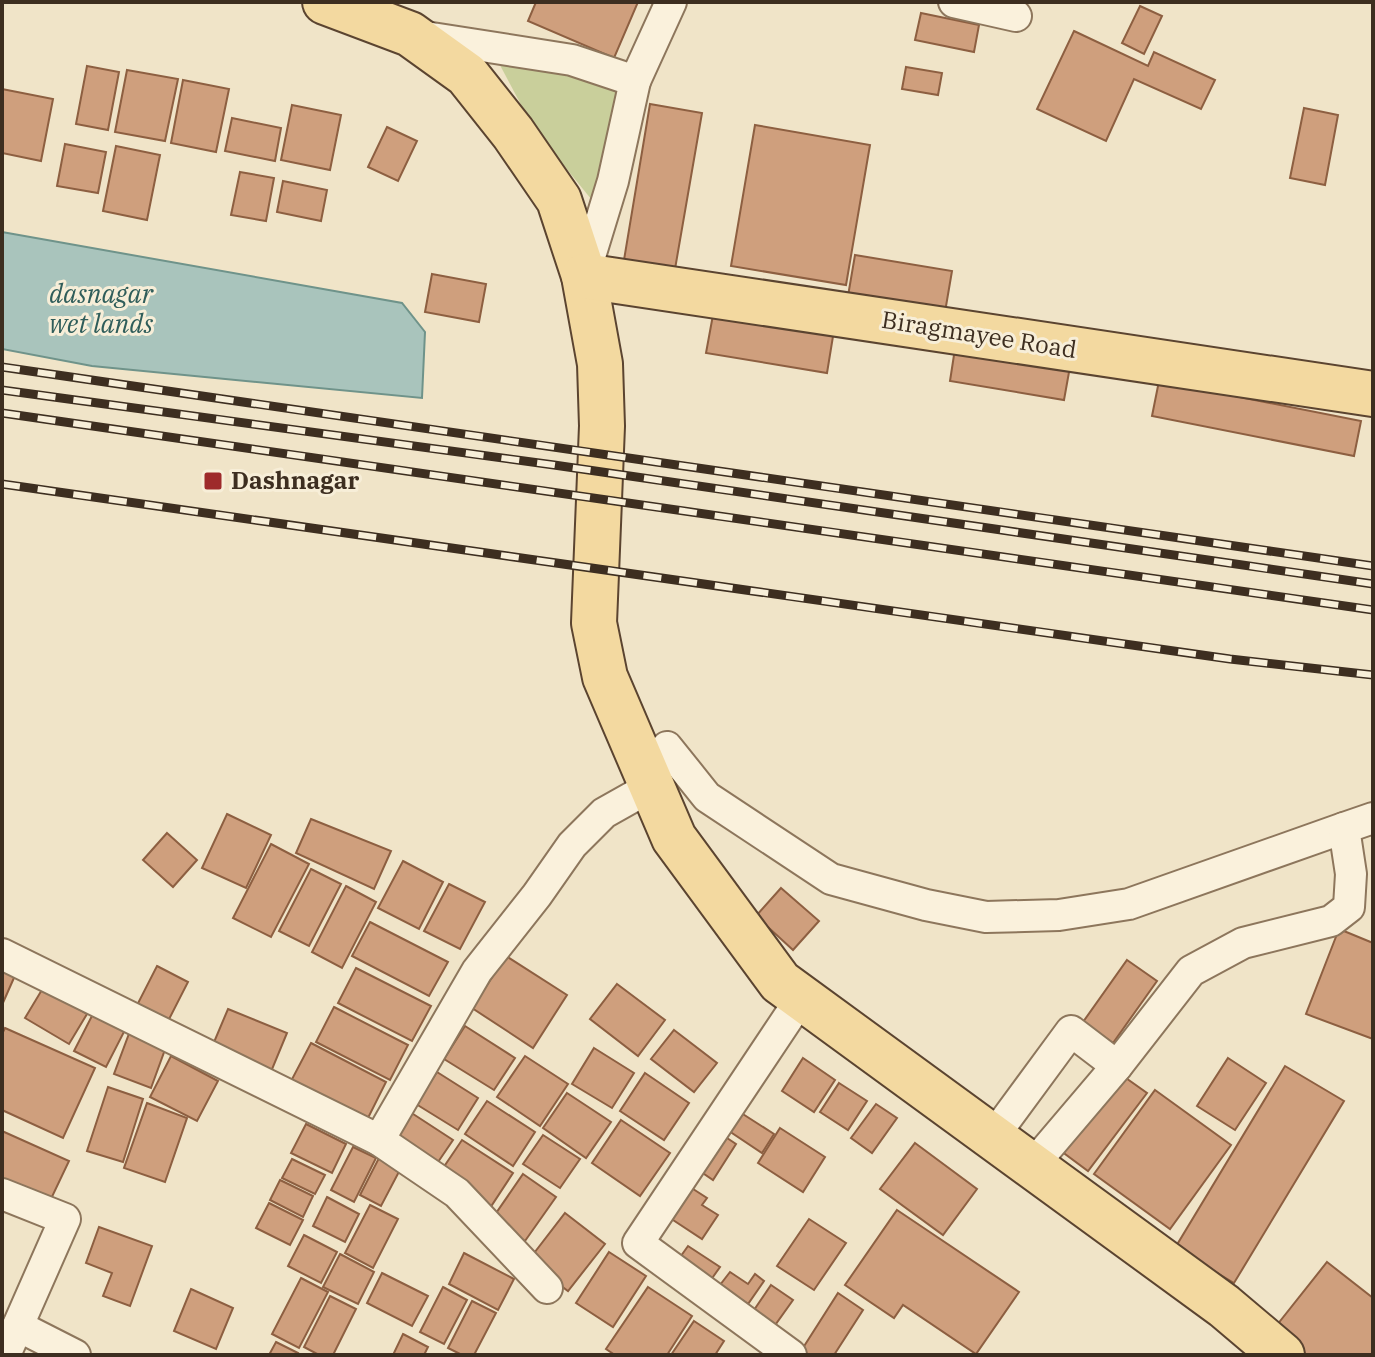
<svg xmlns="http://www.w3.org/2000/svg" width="1375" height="1357" font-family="'IBM Plex Serif',serif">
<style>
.green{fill:#c9cf9b}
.water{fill:#a9c4bc;stroke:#6f938a;stroke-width:2}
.building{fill:#cf9f7d;stroke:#8d5f41;stroke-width:2}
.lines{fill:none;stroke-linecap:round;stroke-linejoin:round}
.street-casing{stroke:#8d765c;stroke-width:34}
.primary-casing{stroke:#5b4430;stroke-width:48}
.street{stroke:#faf1dc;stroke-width:30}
.primary{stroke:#f3d9a0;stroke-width:44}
.rail-casing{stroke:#3d2e20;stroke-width:9}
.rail{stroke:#f7eed8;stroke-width:6;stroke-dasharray:18;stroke-linecap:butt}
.poi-dot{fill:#9e2a2b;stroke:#f7eed8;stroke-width:3}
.labels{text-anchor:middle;stroke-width:6;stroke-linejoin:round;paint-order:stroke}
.street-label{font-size:24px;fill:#3d2e20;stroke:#f7eed8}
.poi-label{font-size:24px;font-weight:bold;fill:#3d2e20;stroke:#f7eed8;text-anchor:start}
.water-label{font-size:26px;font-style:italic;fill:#2f5d5a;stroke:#f7eed8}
</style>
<rect width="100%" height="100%" fill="#f0e4c8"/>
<polygon class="green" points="493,52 570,73 624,93 596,205 534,129"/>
<polygon class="water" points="2,232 402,303 425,332 422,398 92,366 2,349"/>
<g class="building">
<polygon points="536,2 638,2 614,58 528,21"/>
<polygon points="1140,6 1162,16 1144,54 1122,43"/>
<polygon points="921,13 979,25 974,52 915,40"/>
<polygon points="1074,31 1148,66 1154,52 1215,80 1201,109 1134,79 1106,141 1037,109"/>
<polygon points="87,66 119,72 108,130 76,124"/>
<polygon points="906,67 942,73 938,95 902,89"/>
<polygon points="127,70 178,79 165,141 115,132"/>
<polygon points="183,80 229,89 216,152 171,143"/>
<polygon points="2,89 53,99 41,161 2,153"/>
<polygon points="650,104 702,113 675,269 624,260"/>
<polygon points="292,105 341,115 330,170 281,160"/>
<polygon points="1304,108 1338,115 1325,185 1290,178"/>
<polygon points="232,118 281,128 275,161 225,151"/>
<polygon points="755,125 870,145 846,285 731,266"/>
<polygon points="387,127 417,141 398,181 368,167"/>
<polygon points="65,144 106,152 98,193 57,186"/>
<polygon points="116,146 160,155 147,220 103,211"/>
<polygon points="240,172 274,178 266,221 231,215"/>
<polygon points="283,181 327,190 321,221 277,212"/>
<polygon points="855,255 952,271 945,312 848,296"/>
<polygon points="432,274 486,284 479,322 425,312"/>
<polygon points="715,304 835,324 827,373 706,353"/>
<polygon points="956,342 1071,361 1064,400 950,381"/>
<polygon points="1159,381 1361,421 1354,456 1152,416"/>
<polygon points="227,814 271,835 246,888 202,868"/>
<polygon points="311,819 391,851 374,889 296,853"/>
<polygon points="167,833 197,860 173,887 143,860"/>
<polygon points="271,844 309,864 271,937 233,918"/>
<polygon points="403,861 443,882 419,929 378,908"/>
<polygon points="311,869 341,884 309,946 279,931"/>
<polygon points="449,884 485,902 460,949 424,931"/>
<polygon points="346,886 376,902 342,968 312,952"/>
<polygon points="781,888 819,921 793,950 756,916"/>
<polygon points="370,922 448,962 429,996 352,956"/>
<polygon points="1339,929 1373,943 1373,1039 1306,1014"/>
<polygon points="506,956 567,995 533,1048 472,1008"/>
<polygon points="1127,960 1157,981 1113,1043 1083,1022"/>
<polygon points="2,965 17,971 2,1005"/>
<polygon points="157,966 188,982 164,1029 133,1013"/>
<polygon points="356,968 431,1006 412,1041 338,1003"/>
<polygon points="617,984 665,1020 638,1056 590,1019"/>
<polygon points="43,988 87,1014 69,1044 25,1018"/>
<polygon points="334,1007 408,1045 390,1080 316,1042"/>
<polygon points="228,1009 287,1033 268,1079 209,1054"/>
<polygon points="95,1010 127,1026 106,1067 74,1051"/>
<polygon points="465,1026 515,1058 494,1090 444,1059"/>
<polygon points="5,1028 95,1068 63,1138 2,1110 2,1034"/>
<polygon points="674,1030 717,1063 694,1092 651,1059"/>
<polygon points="130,1031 167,1044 151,1088 114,1074"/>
<polygon points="311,1043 386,1082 366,1122 290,1083"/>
<polygon points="594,1048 634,1073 612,1108 572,1084"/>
<polygon points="171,1056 218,1081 197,1121 150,1097"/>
<polygon points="525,1056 568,1084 540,1126 497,1097"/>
<polygon points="803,1058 835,1080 814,1112 782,1091"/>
<polygon points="1228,1058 1266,1083 1235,1130 1197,1106"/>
<polygon points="1285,1066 1344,1101 1234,1283 1175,1248"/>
<polygon points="1116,1071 1147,1093 1088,1171 1057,1148"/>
<polygon points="437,1072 478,1098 458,1130 416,1104"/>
<polygon points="645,1073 689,1103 664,1140 620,1111"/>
<polygon points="839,1083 867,1101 848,1130 820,1112"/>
<polygon points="108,1087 143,1099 123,1162 87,1151"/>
<polygon points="1155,1090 1231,1145 1170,1229 1094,1174"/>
<polygon points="567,1093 611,1122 586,1158 543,1128"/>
<polygon points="487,1101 535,1132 513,1166 465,1134"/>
<polygon points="147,1103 187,1118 165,1182 124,1168"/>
<polygon points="876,1104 897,1118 872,1153 851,1138"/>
<polygon points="735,1109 774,1134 762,1153 723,1127"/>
<polygon points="407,1110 453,1140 434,1168 388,1139"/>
<polygon points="621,1120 670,1153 640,1196 592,1163"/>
<polygon points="306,1124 346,1144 332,1173 291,1153"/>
<polygon points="780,1128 825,1157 803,1192 758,1163"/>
<polygon points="2,1131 69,1161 50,1201 2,1179"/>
<polygon points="718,1132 736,1144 713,1180 694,1167"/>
<polygon points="543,1135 580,1159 560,1188 523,1164"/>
<polygon points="462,1140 513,1173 488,1211 437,1177"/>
<polygon points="915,1143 977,1189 943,1235 880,1189"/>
<polygon points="353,1147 376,1158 354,1202 331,1190"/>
<polygon points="380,1156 402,1166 381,1206 360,1195"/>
<polygon points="292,1159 325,1175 315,1194 282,1178"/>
<polygon points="523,1174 556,1197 525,1241 492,1219"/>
<polygon points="280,1180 313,1196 303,1217 270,1200"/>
<polygon points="690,1187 707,1198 702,1205 718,1215 702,1239 670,1218"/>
<polygon points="327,1197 359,1214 345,1242 313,1226"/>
<polygon points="269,1203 303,1220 290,1245 256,1228"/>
<polygon points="370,1205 398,1219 373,1268 345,1253"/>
<polygon points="897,1210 1019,1292 976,1354 903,1305 894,1318 845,1285"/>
<polygon points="565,1213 605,1244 568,1291 528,1261"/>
<polygon points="809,1219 846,1243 814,1290 777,1266"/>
<polygon points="99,1227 152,1246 130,1306 103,1296 112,1273 86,1263"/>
<polygon points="304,1235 337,1252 321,1283 288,1266"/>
<polygon points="688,1246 720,1267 708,1284 676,1263"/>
<polygon points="609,1252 646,1276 613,1327 576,1303"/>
<polygon points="464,1253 514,1279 498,1310 449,1284"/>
<polygon points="340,1254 374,1272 358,1304 323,1287"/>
<polygon points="1327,1262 1373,1298 1373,1355 1305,1355 1273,1330"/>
<polygon points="730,1272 748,1284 755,1274 764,1281 748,1304 720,1285"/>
<polygon points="382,1273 428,1296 412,1326 367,1303"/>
<polygon points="301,1278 328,1292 299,1348 272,1334"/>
<polygon points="771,1285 793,1300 773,1328 752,1313"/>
<polygon points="443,1287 467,1300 444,1344 420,1332"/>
<polygon points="648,1287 692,1316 667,1355 615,1355 606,1349"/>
<polygon points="191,1289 233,1308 216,1349 174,1331"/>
<polygon points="838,1293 863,1310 834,1355 806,1355 801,1351"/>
<polygon points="330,1296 356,1309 333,1355 319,1355 304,1347"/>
<polygon points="472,1301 496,1313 474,1355 462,1355 448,1348"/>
<polygon points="694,1321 724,1341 715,1355 671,1355"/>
<polygon points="403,1334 428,1347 424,1355 393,1355"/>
<polygon points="276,1342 298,1353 297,1355 269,1355"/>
</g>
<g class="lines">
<defs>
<g id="street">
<polyline points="954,2 1016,16"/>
<polyline points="419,36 572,60 635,81 671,2"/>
<polyline points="584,276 613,181 635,81"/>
<polyline points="667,747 707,797 831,879 926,905 986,917 1059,915 1129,904 1344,828"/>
<polyline points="2,954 379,1140 477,971 537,895 572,845 604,813 652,786"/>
<polyline points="993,1137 1071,1031 1117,1066"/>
<polyline points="379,1140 457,1193 547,1288"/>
<polyline points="1032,1166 1117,1066 1191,971 1243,943 1331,921 1349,907 1351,874 1344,828 1373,818"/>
<polyline points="2,1194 65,1219 5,1355"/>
<polyline points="18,1326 75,1355"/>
<polyline points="791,1355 638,1243 802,997"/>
</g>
<g id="primary">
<polyline points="325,2 410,34 467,75 513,133 559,200 584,276 600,364 602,426 594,623 605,677 674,838 780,982 1224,1306 1282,1355"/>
<polyline points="584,276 1373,394"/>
</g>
</defs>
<use href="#street" class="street-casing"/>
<use href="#primary" class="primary-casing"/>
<use href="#street" class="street"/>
<use href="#primary" class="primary"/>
<defs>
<g id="rail">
<polyline points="2,367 1373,566"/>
<polyline points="2,390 554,465 1373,584"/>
<polyline points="2,413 1373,610"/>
<polyline points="2,484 1230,659 1373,675"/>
</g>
</defs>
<use href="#rail" class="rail-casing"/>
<use href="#rail" class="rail"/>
</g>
<rect class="poi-dot" x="203" y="471" width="20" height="20" rx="4"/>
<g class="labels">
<g class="street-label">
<text transform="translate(979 335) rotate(9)" y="8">Biragmayee Road</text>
</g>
<g class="poi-label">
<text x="231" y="489">Dashnagar</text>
</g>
<g class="water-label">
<text x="101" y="303">dasnagar<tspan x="101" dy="30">wet lands</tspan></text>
</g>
</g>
<rect width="1375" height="1357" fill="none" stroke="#3d2e20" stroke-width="8"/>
</svg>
